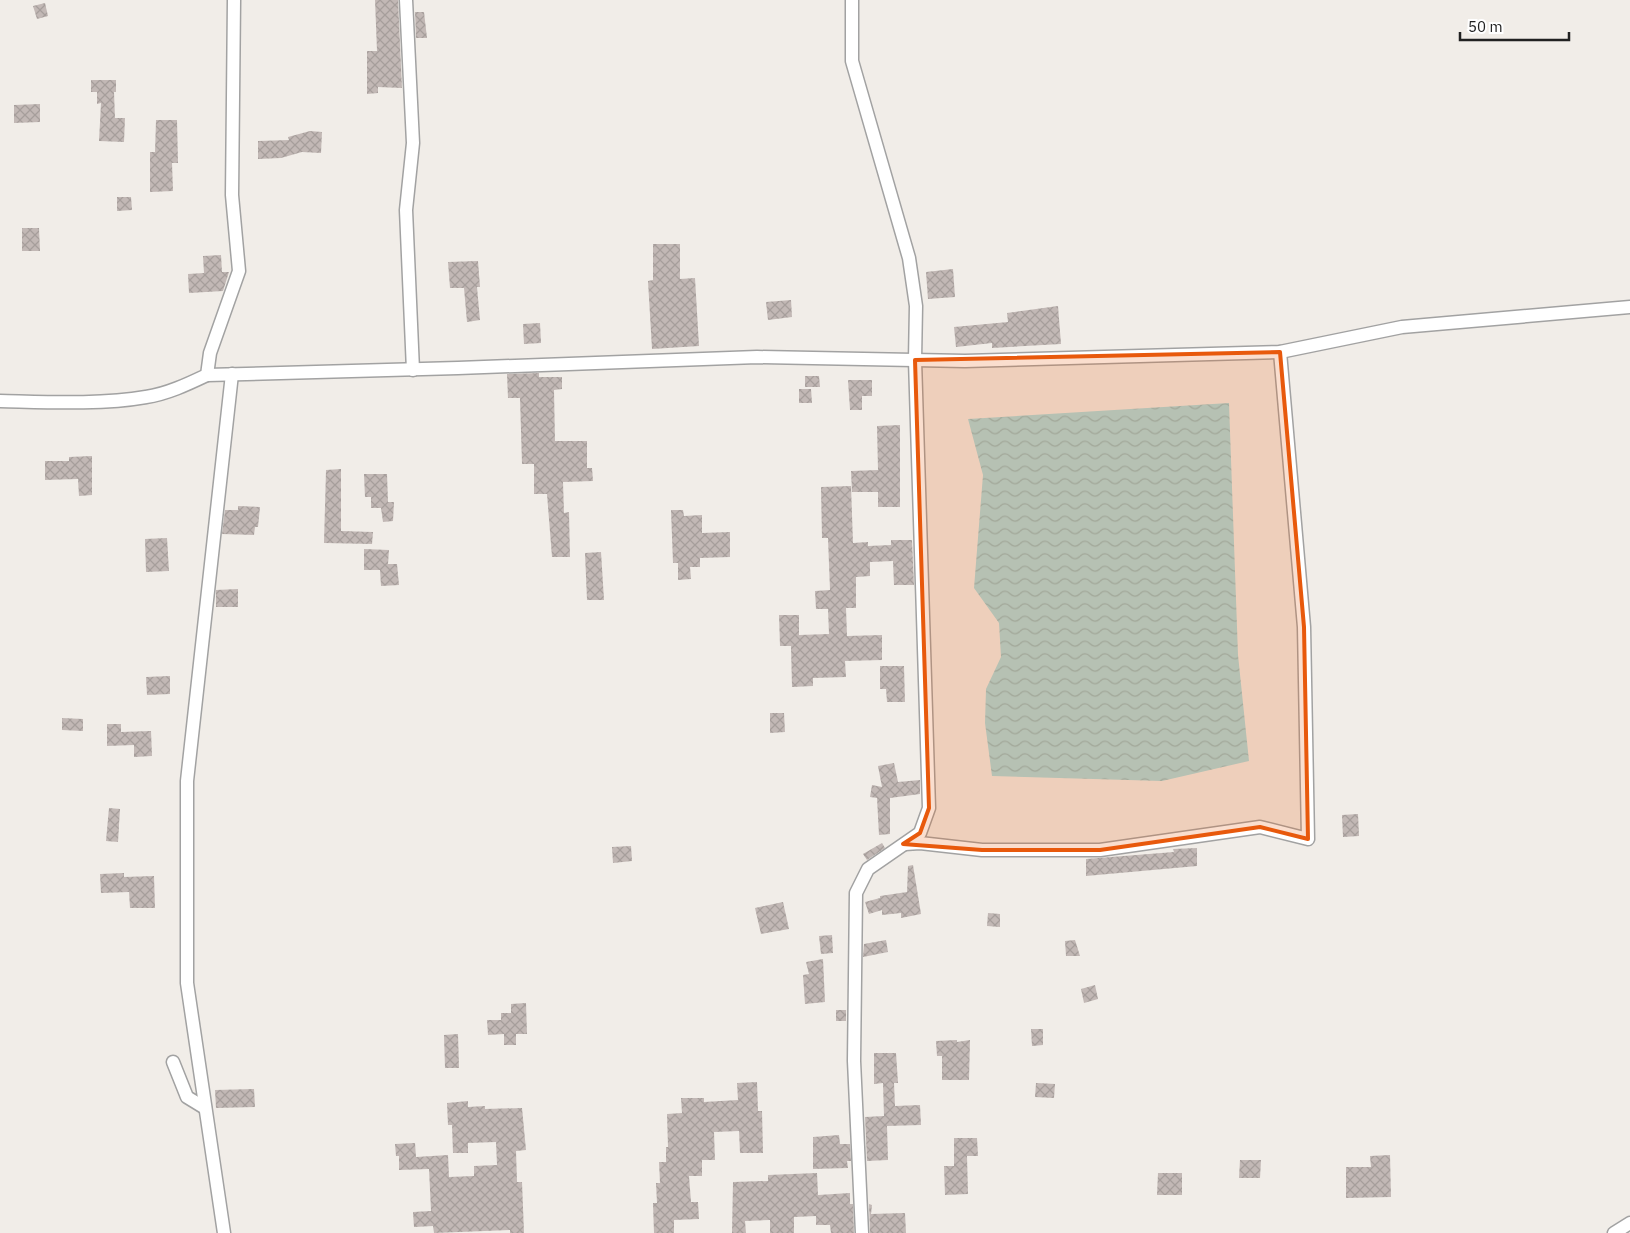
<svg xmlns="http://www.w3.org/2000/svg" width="1630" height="1233" font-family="'IBM Plex Sans',sans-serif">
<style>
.water{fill:url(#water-waves)}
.building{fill:url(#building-cross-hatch)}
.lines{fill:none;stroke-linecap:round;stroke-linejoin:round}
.street-casing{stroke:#a2a2a2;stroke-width:15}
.street{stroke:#fff;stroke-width:12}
.marked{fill:#e8590c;fill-opacity:0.2;stroke:#e8590c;stroke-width:4;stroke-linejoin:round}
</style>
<defs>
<pattern id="water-waves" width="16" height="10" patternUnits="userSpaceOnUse" patternTransform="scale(1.25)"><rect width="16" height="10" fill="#aadbde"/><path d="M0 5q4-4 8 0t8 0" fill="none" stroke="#92bcbe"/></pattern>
<pattern id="building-cross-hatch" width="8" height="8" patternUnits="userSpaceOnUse" patternTransform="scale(1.25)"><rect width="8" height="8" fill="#c2b8b5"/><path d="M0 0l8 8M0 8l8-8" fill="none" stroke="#a69e9b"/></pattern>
</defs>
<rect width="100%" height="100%" fill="#f1ede8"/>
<polygon class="water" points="1229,403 1238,655 1249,761 1162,781 992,776 985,723 986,689 1001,657 999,623 974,588 983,475 968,419"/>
<g class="building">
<polygon points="375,0 398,0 402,88 378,87 378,93 367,94 367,51 377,51"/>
<polygon points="45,3 48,16 37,19 33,6"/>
<polygon points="415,12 424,12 427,38 416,38"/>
<polygon points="91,80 116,80 116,92 114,92 115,118 125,118 124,142 99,141 101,103 97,104 97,92 91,92"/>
<polygon points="40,104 40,122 14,123 14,105"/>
<polygon points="156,120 177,120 178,163 172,163 173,191 150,192 150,152 155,152"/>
<polygon points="310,131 322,132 321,153 302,152 281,158 258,159 258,141 289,140 288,137"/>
<polygon points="117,197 131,197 132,210 117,211"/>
<polygon points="22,228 39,228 40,251 22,251"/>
<polygon points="653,244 680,244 680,279 695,278 699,346 652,349 648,281 653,280"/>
<polygon points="221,255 222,272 229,272 223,291 189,293 188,274 204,273 203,256"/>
<polygon points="478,261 480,287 477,287 480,320 467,322 464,288 450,288 448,262"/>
<polygon points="953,269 955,297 928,299 926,272"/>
<polygon points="791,300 792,317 768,320 766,302"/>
<polygon points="1058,306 1061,344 992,348 992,343 956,347 954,327 1008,322 1007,313"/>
<polygon points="540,323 541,343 524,344 523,324"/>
<polygon points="539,373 539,377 562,377 562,389 554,390 555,441 587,441 587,468 592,468 593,481 563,482 564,513 569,512 570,557 552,557 547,494 534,494 534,464 522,464 520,398 508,398 507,374"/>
<polygon points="805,376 819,376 820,387 805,387"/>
<polygon points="848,380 872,380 872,396 862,396 862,410 850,410"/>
<polygon points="799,389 811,389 812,403 799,403"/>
<polygon points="900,425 900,507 878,507 878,492 852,492 851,471 878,470 877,426"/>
<polygon points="92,456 92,495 79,496 78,479 45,480 45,461 69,461 69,457"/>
<polygon points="341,469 341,531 373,532 372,544 324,543 326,470"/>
<polygon points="364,474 387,474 388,502 394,502 393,521 383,522 381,508 371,508 371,497 365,497"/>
<polygon points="851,486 853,543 868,542 868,546 891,545 891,540 912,540 914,585 894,585 893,561 870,562 870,576 856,577 856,608 846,608 847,636 882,635 882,660 845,661 846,677 813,678 813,686 792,687 791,646 780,646 779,615 799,615 799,635 829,634 828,609 816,609 815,591 830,590 828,538 822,538 821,487"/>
<polygon points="238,506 260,507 258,527 255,527 254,535 222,534 225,510 238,510"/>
<polygon points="671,510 683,510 684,516 702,515 702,533 730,532 730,557 700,558 700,567 690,567 691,579 678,580 678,563 673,563"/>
<polygon points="167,538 169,571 146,572 145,539"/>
<polygon points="364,549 389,550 388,564 397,564 399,585 381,586 380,570 364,570"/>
<polygon points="601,552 604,600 587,600 585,553"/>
<polygon points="238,589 238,607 216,607 216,590"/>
<polygon points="880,666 904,666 905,702 887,702 886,689 880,689"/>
<polygon points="170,676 170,694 147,695 146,677"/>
<polygon points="770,713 784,713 785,732 770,733"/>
<polygon points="62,718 83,719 83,731 62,730"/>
<polygon points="107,724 121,724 121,732 151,731 152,756 134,757 134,745 107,746"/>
<polygon points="894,763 898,782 920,780 920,794 890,798 890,834 879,835 877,798 870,797 872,785 882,787 878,766"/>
<polygon points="109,808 120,809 118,842 106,841"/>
<polygon points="1358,814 1359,836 1343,837 1342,815"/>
<polygon points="882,843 885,848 867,860 863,854"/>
<polygon points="631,846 632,861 613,863 612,847"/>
<polygon points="1197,848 1197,866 1086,876 1086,859 1174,852 1173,849"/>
<polygon points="913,865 921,914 901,918 901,913 882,915 882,910 869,914 865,902 880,898 880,896 907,892 908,866"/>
<polygon points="124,873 124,877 154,876 155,908 130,908 129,892 101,893 100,874"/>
<polygon points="783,902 789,929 761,934 755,908"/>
<polygon points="988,913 1000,914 1000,927 987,926"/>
<polygon points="832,935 833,953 821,954 819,936"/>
<polygon points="886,940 888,952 863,957 864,944"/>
<polygon points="1075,940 1080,956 1066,956 1065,941"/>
<polygon points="823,959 825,1002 805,1004 803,975 809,974 806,962"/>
<polygon points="1095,985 1098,999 1084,1003 1081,989"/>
<polygon points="526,1003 527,1034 516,1034 516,1045 504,1045 504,1034 488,1035 487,1020 501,1020 501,1013 511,1013 511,1004"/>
<rect x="836" y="1010" width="10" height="11"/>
<polygon points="1031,1029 1043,1029 1043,1045 1032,1046"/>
<polygon points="458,1034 459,1068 445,1068 444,1035"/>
<polygon points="957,1040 957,1042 970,1040 969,1080 942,1080 942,1056 937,1056 936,1041"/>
<polygon points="874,1053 896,1053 898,1083 894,1083 895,1106 920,1105 921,1125 887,1126 888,1160 867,1161 865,1117 884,1116 883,1083 874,1084"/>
<polygon points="757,1082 758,1111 762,1111 763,1153 740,1153 739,1131 714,1132 715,1160 702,1160 702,1176 689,1176 691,1202 698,1202 699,1219 674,1220 674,1233 654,1233 653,1203 657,1203 656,1183 660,1183 659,1162 666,1162 666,1147 668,1147 667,1114 682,1113 681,1098 704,1098 704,1102 738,1100 737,1083"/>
<polygon points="1036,1083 1055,1084 1054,1098 1035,1097"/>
<polygon points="254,1089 255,1107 216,1108 215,1090"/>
<polygon points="468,1101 468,1107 485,1106 485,1109 522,1108 526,1150 516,1151 517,1182 522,1182 524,1233 510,1233 510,1230 434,1233 433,1226 414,1227 413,1212 431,1211 429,1169 399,1170 399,1156 396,1156 395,1144 415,1143 416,1157 448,1155 449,1177 474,1176 474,1166 497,1165 496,1142 468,1143 468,1153 453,1153 452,1125 448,1125 447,1103"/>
<polygon points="839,1135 840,1144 850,1144 851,1161 847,1161 848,1168 813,1169 813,1137"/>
<polygon points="954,1138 977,1138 978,1156 967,1156 968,1194 945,1195 944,1166 954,1166"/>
<polygon points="1390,1155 1391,1197 1346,1198 1346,1167 1371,1167 1370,1156"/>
<polygon points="1240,1160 1261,1160 1260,1178 1239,1178"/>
<polygon points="817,1173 818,1195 850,1193 850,1204 853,1204 854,1233 831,1233 830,1225 816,1225 816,1216 794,1217 794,1233 770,1233 770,1220 745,1221 746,1233 732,1233 733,1182 768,1181 768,1175"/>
<polygon points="1158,1173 1182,1173 1182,1195 1157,1195"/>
<polygon points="869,1204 872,1205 871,1214 905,1213 906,1233 870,1233"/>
</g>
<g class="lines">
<defs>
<g id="street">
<polyline points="406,0 413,143 406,210 413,370"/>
<polyline points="852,0 852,61 909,258 916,306 915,360 929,808 920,833 868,869 856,893 854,1061 862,1233"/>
<polyline points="207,375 458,368 757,357 965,361 1280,352 1402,327 1630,307"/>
<path d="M 0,401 C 45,402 101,405 146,397 C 167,394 188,384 207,375 L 210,353 L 239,271 L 232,195 L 234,0"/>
<polyline points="905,844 920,843 982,850 1100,850 1260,827 1308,839 1304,627 1280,352"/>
<polyline points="173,1062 187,1097 205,1108"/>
<polyline points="224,1233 187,983 187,781 232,374"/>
<polyline points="1614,1233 1630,1223"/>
</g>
</defs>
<use href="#street" class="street-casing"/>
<use href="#street" class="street"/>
</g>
<path class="marked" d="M 1280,352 L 1304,627 L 1308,839 L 1260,827 L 1100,850 L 982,850 L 903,844 L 920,833 L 929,808 L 915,360 Z"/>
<path d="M1460 32v8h109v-8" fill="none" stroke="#212121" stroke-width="2.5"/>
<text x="1468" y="32" font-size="15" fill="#212121" stroke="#ffffff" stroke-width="4" paint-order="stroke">50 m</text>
</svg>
